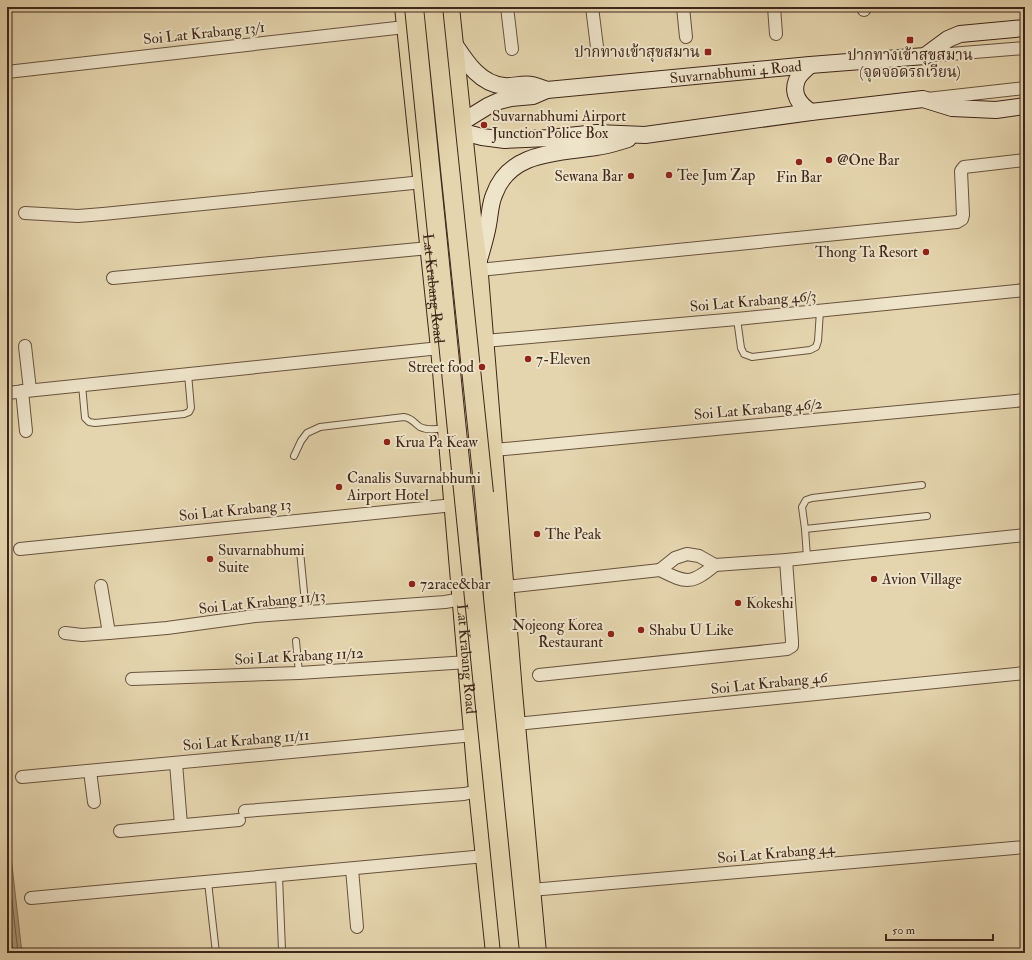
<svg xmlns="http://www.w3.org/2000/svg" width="1032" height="960" font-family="'IM FELL Double Pica','Noto Serif Thai',serif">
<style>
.water{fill:#ad9a7c;stroke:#816c55}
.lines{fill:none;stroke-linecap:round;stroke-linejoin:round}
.shore{stroke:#76604b;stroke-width:1}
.lane-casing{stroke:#68523f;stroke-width:8}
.street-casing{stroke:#68523f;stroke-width:14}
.secondary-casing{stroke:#3f261a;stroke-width:18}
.primary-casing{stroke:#3f261a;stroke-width:20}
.lane{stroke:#eee4ca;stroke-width:6}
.street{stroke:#eee4ca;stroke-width:12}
.secondary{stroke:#eee4ca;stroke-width:16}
.primary{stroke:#e5d5ae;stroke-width:18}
.primary-bridge-casing{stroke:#3f261a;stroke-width:20;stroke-linecap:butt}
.primary-bridge{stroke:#e5d5ae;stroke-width:18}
.poi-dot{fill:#8f2418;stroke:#eee4ca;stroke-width:1.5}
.labels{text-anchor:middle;stroke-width:4;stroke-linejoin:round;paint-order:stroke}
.street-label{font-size:15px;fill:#3f261a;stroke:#eee4ca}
.poi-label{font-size:15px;fill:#3f261a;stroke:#eee4ca;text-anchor:start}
</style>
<rect width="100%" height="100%" fill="#e5d5ae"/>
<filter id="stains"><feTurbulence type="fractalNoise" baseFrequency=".005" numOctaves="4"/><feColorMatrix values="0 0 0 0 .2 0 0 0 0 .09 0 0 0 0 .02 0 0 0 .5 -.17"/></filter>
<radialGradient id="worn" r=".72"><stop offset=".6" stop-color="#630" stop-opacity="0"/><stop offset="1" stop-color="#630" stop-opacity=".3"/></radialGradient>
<polygon class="water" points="7,822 22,953 7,953"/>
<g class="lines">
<g class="shore">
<polyline points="7,857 18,953"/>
<polyline points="7,900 13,953"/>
</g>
<defs>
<g id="lane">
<polyline points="737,319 741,348 744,354 752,357 810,350 816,347 818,341 820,311"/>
<polyline points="82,385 85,418 89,422 95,423 184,414 189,412 191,408 188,374"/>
<path d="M 294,456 L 301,441 L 307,433 L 320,427 L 404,417 C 412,418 414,423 420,427 C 428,431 438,429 446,428"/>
<polyline points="805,529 927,516"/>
<polyline points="300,551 306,613"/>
<polyline points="807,557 805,529 802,507 806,500 812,498 922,485"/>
<polyline points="296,641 299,673"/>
<polyline points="279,876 282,950"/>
<polyline points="208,882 216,953"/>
</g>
<g id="street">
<polyline points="507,7 512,49"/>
<polyline points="592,7 597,47"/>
<polyline points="683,7 686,37"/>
<polyline points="774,7 776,34"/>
<polyline points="864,7 864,10"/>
<polyline points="925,56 1025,48"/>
<polyline points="7,72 405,27"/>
<polyline points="927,99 1025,88"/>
<polyline points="25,213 78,216 103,214 423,182"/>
<polyline points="479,270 957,222 962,219 963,215 961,171 964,167 1025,160"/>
<polyline points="113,278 429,248"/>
<polyline points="485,341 737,319 1025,290"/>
<polyline points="25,346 30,390"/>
<polyline points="22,391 26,431"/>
<polyline points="7,393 440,348"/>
<polyline points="494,450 1025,400"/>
<polyline points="20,549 454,505"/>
<polyline points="660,570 675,558 687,554 699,556 715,565 786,560 1025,535"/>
<path d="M 660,570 C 687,584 692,584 715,565"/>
<polyline points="101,586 109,633"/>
<polyline points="505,587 660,570"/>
<polyline points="65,633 82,635 109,633 167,628 255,616 445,602 462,599"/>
<polyline points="539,675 787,649 792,646 792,641 786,560"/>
<polyline points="132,679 299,673 468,662"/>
<polyline points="516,724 1025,673"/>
<polyline points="176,763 181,825"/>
<polyline points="90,771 94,802"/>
<polyline points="22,777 474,735"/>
<polyline points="245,811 464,794 478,791"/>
<polyline points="120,831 239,820"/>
<polyline points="352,869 357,927"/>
<polyline points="531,890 1025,847"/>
<polyline points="31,898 485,856"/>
</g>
<g id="secondary">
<path d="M 453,42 C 465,60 479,84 504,86 C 513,87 523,83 532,85 C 537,86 542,88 547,90"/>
<path d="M 810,65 C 806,69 799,74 797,80 C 791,94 800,105 811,112"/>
<polyline points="422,90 428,100 440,116 463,132 482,137 505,140 549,138 597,133 645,135 811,112 923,99 952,108 996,110 1025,106"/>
<path id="s1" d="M 424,159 L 437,139 L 462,122 L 488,106 L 499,101 L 511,98 L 533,96 L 547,90 L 810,65 L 925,56 L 948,39 L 960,34 L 1025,28"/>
<path d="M 479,260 C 482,249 486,237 488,225 C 490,215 490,204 494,195 C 509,151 558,153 596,147 C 607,146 618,142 628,139"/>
</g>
<g id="primary">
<path id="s2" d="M 404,7 L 440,348 L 478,791 L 495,953"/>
<polyline points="450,7 473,227 478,263 513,692 537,953"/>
<polyline points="484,493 492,586 502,740 522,953"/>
</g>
</defs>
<use href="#lane" class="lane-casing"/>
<use href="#street" class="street-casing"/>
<use href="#secondary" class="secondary-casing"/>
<use href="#primary" class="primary-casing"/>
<use href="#lane" class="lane"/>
<use href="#street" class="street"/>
<use href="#secondary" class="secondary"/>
<use href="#primary" class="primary"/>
<defs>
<g id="primary-bridge">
<polyline points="414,7 510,953"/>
<polyline points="433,7 484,493"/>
</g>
</defs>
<use href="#primary-bridge" class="primary-bridge-casing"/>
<use href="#primary-bridge" class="primary-bridge"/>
</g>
<g class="poi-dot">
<rect x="906" y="36" width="8" height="8" rx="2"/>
<rect x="704" y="48" width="8" height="8" rx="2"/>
<circle cx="484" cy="125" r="4"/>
<circle cx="829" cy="160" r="4"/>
<circle cx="799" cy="162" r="4"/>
<circle cx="669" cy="175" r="4"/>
<circle cx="631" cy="176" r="4"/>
<circle cx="926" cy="252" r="4"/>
<circle cx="528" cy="359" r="4"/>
<circle cx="482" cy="367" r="4"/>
<circle cx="387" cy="442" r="4"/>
<circle cx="339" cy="487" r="4"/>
<circle cx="537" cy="534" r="4"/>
<circle cx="210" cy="559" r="4"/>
<circle cx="874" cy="579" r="4"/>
<circle cx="412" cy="584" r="4"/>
<circle cx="738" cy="603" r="4"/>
<circle cx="641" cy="630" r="4"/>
<circle cx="611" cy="634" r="4"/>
</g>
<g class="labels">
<g class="street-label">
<text transform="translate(204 33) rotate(-6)" y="5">Soi Lat Krabang 13/1</text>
<text dy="5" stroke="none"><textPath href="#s1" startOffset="336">Suvarnabhumi 4 Road</textPath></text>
<text dy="5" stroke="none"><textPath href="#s2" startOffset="283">Lat Krabang Road</textPath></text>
<text transform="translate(753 301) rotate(-5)" y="5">Soi Lat Krabang 46/3</text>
<text transform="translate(758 409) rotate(-5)" y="5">Soi Lat Krabang 46/2</text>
<text transform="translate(235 510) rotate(-6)" y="5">Soi Lat Krabang 13</text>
<text transform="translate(262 602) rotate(-6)" y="5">Soi Lat Krabang 11/13</text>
<text transform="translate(299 656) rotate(-3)" y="5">Soi Lat Krabang 11/12</text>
<text dy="5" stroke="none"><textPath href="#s2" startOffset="655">Lat Krabang Road</textPath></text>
<text transform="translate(769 683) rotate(-6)" y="5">Soi Lat Krabang 46</text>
<text transform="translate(246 740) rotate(-5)" y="5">Soi Lat Krabang 11/11</text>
<text transform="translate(776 853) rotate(-5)" y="5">Soi Lat Krabang 44</text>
</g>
<g class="poi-label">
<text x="700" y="57" text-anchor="end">ปากทางเข้าสุขสมาน</text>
<text x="910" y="60" text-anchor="middle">ปากทางเข้าสุขสมาน<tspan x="910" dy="17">(จุดจอดรถเวียน)</tspan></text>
<text x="492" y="121">Suvarnabhumi Airport<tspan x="492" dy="17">Junction Police Box</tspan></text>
<text x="837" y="165">@One Bar</text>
<text x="677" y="180">Tee Jum Zap</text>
<text x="623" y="181" text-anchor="end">Sewana Bar</text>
<text x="799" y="182" text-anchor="middle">Fin Bar</text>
<text x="918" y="257" text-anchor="end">Thong Ta Resort</text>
<text x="536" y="364">7-Eleven</text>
<text x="474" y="372" text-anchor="end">Street food</text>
<text x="395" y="447">Krua Pa Keaw</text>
<text x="347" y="483">Canalis Suvarnabhumi<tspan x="347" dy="17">Airport Hotel</tspan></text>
<text x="545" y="539">The Peak</text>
<text x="218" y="555">Suvarnabhumi<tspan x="218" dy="17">Suite</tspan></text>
<text x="882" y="584">Avion Village</text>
<text x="420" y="589">72race&amp;bar</text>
<text x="746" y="608">Kokeshi</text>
<text x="603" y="630" text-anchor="end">Nojeong Korea<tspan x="603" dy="17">Restaurant</tspan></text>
<text x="649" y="635">Shabu U Like</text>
</g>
</g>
<rect width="1032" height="960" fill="none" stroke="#e5d5ae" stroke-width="24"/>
<rect x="8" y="8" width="1016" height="944" fill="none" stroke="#3f261a" stroke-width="2"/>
<rect x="12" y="12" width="1008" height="936" fill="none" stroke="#3f261a"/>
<path d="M886 934v6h107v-6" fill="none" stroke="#3f261a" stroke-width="2"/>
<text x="892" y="934" font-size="12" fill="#3f261a" stroke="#eee4ca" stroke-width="3" paint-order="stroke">50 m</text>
<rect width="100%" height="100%" filter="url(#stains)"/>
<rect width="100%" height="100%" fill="url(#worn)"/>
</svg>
